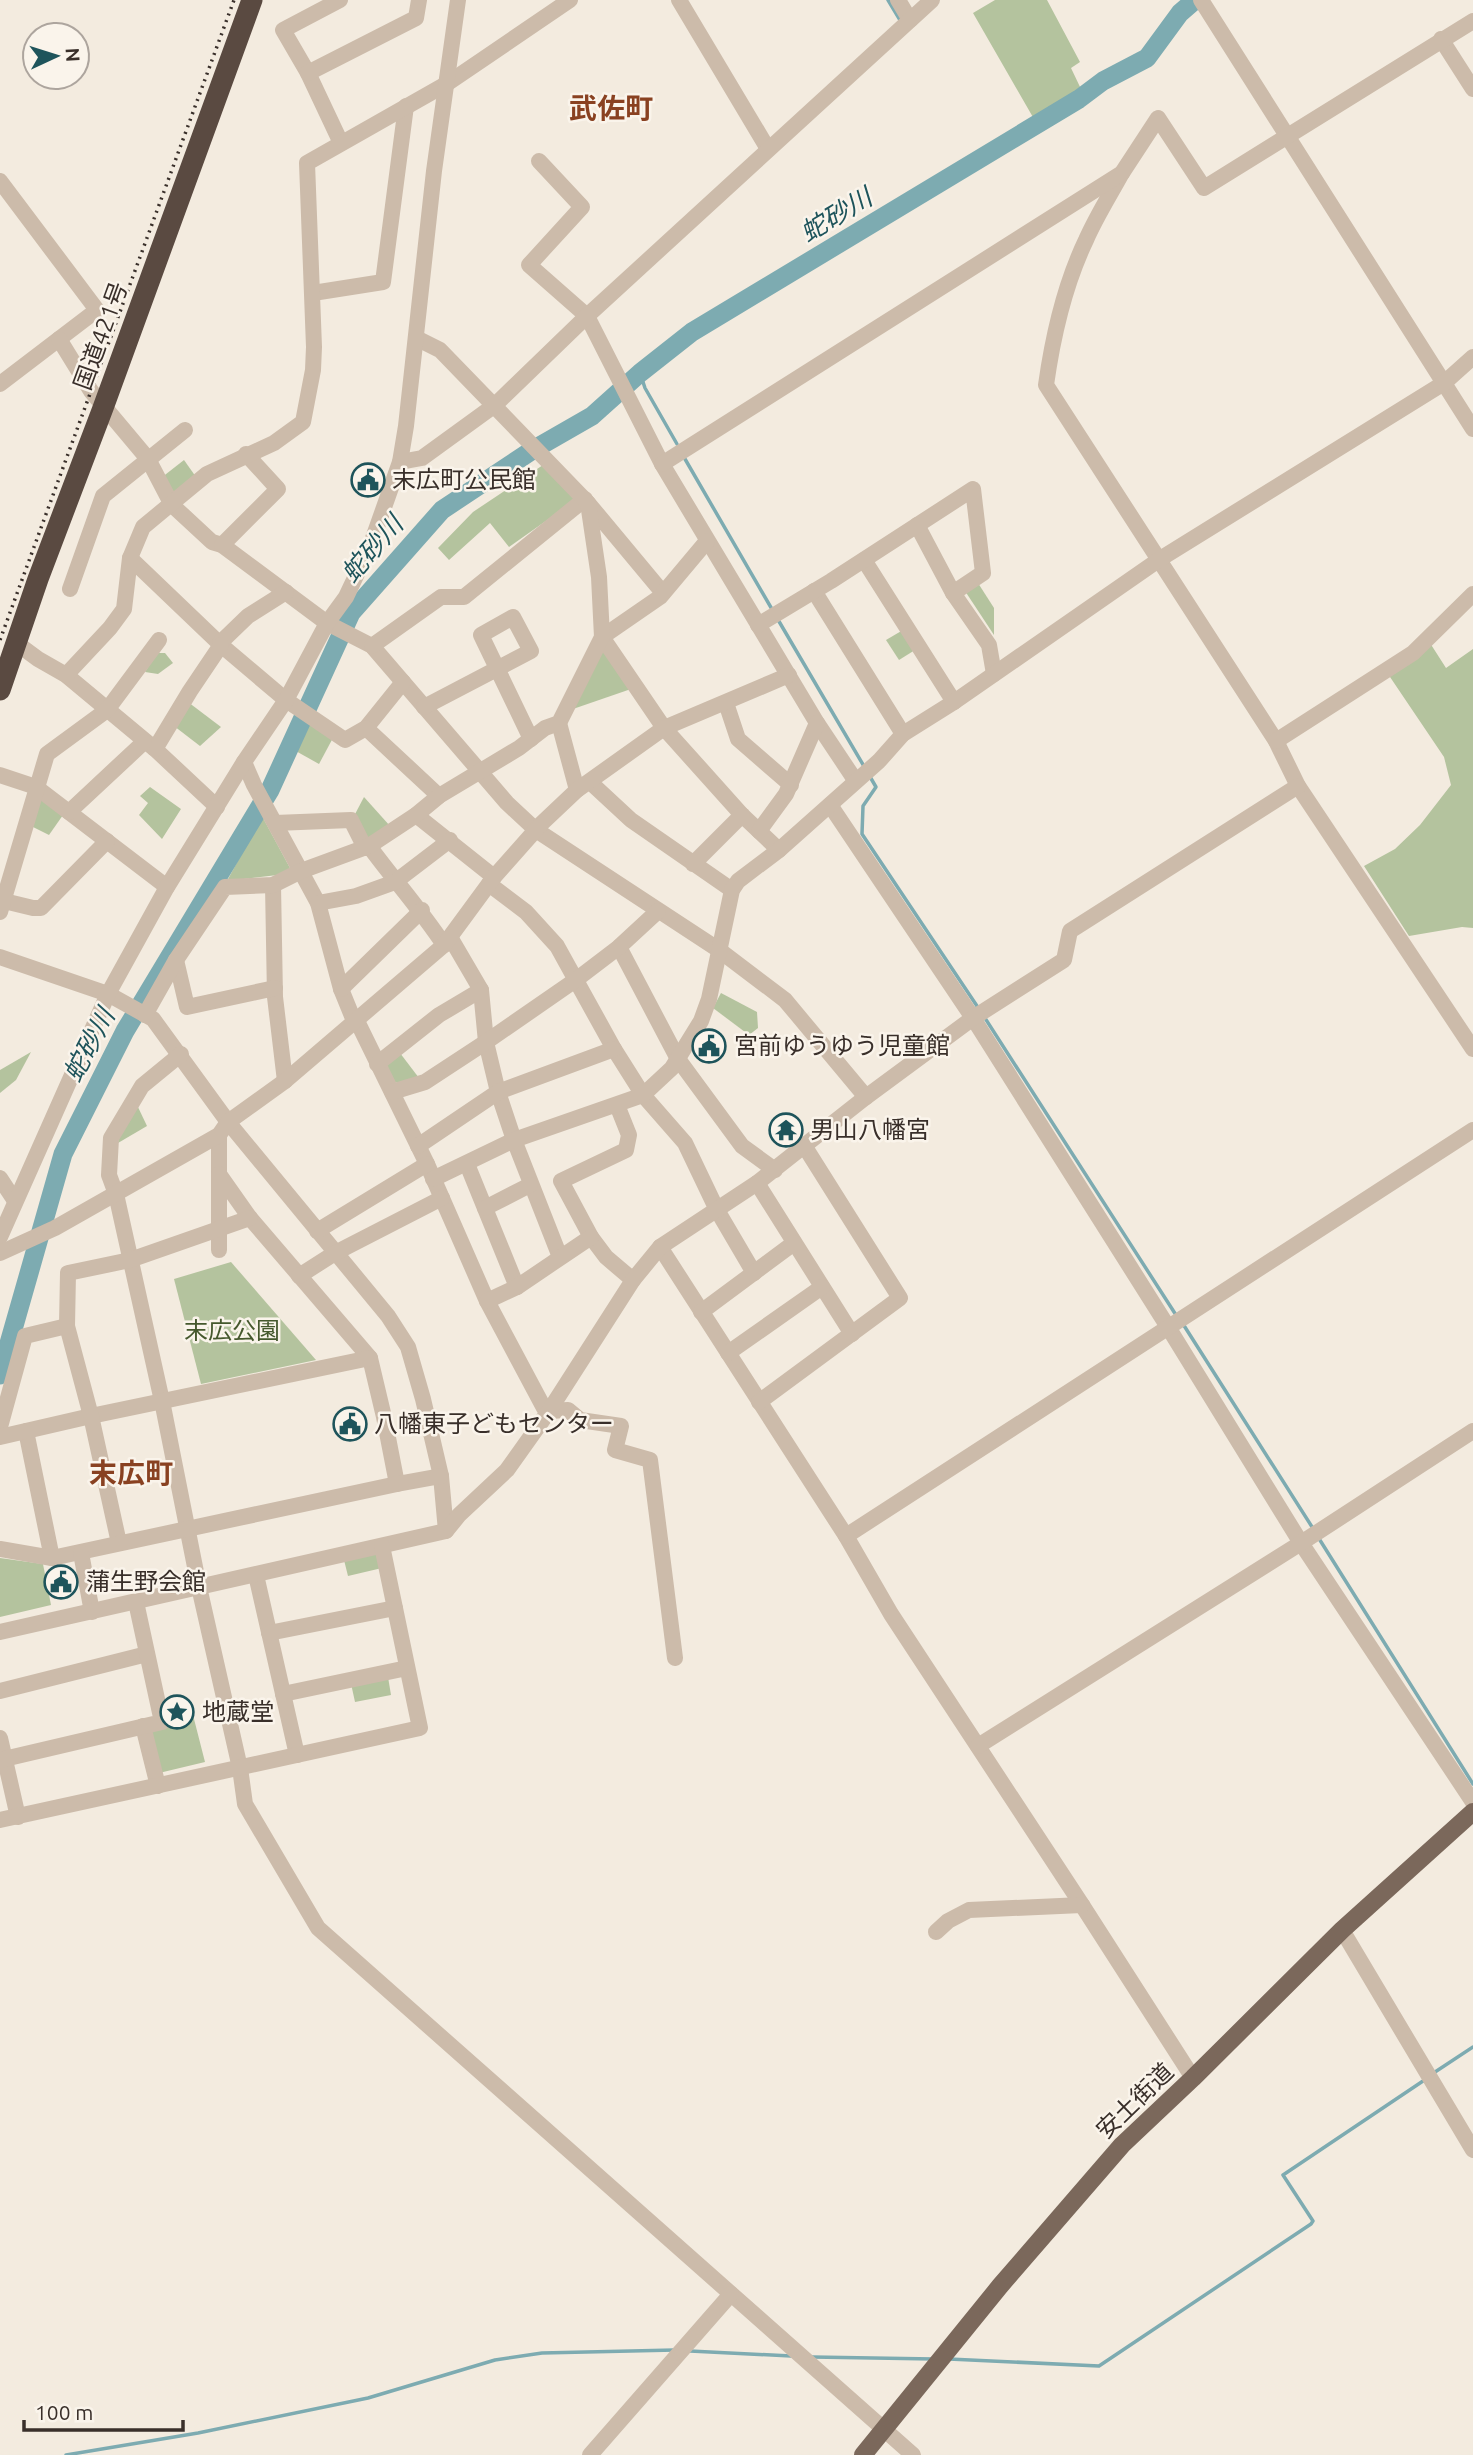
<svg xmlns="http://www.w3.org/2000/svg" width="1473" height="2455" font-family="Ubuntu,'Noto Sans JP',sans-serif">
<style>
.green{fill:#b4c39e}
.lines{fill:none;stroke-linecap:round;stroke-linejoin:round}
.stream{stroke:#7dabb1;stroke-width:3.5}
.river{stroke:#7dabb1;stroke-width:19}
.minor{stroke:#cba;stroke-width:16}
.major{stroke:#7b685b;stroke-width:18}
.highway{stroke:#5a4a41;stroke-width:21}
.rail{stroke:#392f2a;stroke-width:3.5;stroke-dasharray:2 5;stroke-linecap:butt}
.labels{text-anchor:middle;stroke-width:5;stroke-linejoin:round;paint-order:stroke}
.street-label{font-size:24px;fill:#392f2a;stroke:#faf4eb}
.poi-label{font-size:24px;fill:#392f2a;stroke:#faf4eb;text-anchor:start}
.park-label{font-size:24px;fill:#45582d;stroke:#faf4eb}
.water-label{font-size:26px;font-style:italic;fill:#1e545b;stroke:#faf4eb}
.quarter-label{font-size:28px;font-weight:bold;fill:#894121;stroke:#faf4eb}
</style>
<rect width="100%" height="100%" fill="#f3ebdf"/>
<g class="green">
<polygon points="995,0 1047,0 1080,62 1071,68 1081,89 1034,119 973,13"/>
<polygon points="184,460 196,477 176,495 161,478"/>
<polygon points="543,465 577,499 509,547 490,523 449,560 438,548 473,512"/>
<polygon points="978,583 994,608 994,635 965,591"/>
<polygon points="903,630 915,650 899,660 886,640"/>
<polygon points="1430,643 1446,668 1473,649 1473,928 1462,927 1409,936 1364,866 1395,849 1420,825 1451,785 1444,757 1388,674"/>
<polygon points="602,648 631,689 573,709"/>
<polygon points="157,653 165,653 173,663 158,674 145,672"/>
<polygon points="188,702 221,727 200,746 174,726"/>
<polygon points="309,722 334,736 319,764 294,750"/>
<polygon points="150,787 181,809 162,839 139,815 148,803 140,796"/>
<polygon points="364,797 390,826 368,839 353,818"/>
<polygon points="42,799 63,815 49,835 29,825 35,802"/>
<polygon points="262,816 290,868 286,874 227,881"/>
<polygon points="721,993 757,1012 758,1028 749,1035 713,1008"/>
<polygon points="31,1052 16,1080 0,1093 0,1070"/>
<polygon points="400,1053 419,1078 400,1084 393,1081 385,1062"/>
<polygon points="137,1105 147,1126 118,1143 119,1133"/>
<polygon points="231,1262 316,1360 201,1384 174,1279"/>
<polygon points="342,1552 379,1552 382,1568 348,1576"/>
<polygon points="0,1558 43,1564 51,1605 0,1617"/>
<polygon points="387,1671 391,1695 355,1702 350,1679"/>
<polygon points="187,1704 194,1719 205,1762 159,1773 147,1729 168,1718 168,1709"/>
</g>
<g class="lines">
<g class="stream">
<polyline points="888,0 900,20"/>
<polyline points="640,373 645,388 677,444"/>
<polyline points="685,459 773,611"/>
<polyline points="777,618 865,768"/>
<polyline points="869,775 876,787 863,806 862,834 979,1009"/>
<polyline points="983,1015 1176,1315"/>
<polyline points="1183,1324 1314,1530"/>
<polyline points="1318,1537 1473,1784"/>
<polyline points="1432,2074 1473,2047"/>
<polyline points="690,2351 791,2356"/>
<polyline points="812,2357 934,2359"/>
<polyline points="949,2359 1099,2366 1311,2224 1313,2221 1283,2175 1426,2079"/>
<polyline points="66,2455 198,2433 368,2398 495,2360 542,2353 675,2350"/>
</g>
<polyline class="river" points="0,1375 63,1154 125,1031 270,790 351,613 442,510 531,451 592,416 640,373 692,332 1079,99 1103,81 1147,58 1180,13 1195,0"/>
<g class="minor">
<polyline points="340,0 283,30 308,73 341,143"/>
<polyline points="679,0 768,149"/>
<polyline points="898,0 910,20"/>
<polyline points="1201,0 1473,429"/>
<polyline points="1441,39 1473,89"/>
<polyline points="308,73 416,18 419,0"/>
<polyline points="539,161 582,207 529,265 587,316 662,464 817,723 855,780"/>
<path d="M 1122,173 C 1110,195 1096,217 1086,240 C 1064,286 1053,335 1046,385 L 1276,741 L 1298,786 L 1473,1049"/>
<polyline points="0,181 97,310 0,384"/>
<polyline points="313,293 383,282 406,106"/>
<polyline points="59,339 91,391 148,459 172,505 212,542 222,545 327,623 372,646 507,803 536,830 719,950 785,1000 866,1097"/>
<polyline points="400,462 422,458 495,405 587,316 932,0"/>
<polyline points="662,464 1122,173 1158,118 1204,188 1473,21"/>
<polyline points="588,503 663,593"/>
<polyline points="917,525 953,593 989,645 994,674"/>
<polyline points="707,541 660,597 602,637 664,728 742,815 779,850"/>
<polyline points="222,545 278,489 246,454"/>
<polyline points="130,558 221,645 286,700 345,740 366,728 403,682"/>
<polyline points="864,560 954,702"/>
<polyline points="70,589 103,496 185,430"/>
<polyline points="814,591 903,734"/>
<polyline points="758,625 831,581 973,489 983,573 953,593"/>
<polyline points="15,642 38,659 66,675 155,749 217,807"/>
<polyline points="220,643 248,616 286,592"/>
<polyline points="372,646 441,597 464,597 585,499"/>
<polyline points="66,675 110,628 124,609 130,558 143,527 207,474 274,443 303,422 313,370 314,347 307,163 448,83 570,0"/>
<polyline points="726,703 738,739 791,785"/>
<polyline points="424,707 531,651 513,617 481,635 531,739"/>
<polyline points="559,723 577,790"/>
<polyline points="366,728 439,796"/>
<polyline points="1276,741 1413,653 1473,594"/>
<polyline points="155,749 190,691 221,645"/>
<polyline points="244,762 254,785 318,903 341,989 352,1016 357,1021 427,1164 487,1301 544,1408 549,1411"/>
<polyline points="0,775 36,787 167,887"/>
<polyline points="590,782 631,820 732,890"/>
<polyline points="830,805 973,1018 1168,1327 1301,1543 1473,1802"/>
<polyline points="69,812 144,742"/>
<polyline points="416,815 494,877"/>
<polyline points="275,823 351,820 365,848"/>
<polyline points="759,831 786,794 817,723"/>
<path d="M 369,846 C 394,880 421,910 444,945"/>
<polyline points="693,864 742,815"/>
<polyline points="489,884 526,912 557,946 614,1049 643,1095 685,1143 717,1210 754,1273"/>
<polyline points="273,885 275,997 285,1081"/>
<polyline points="4,901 33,908 41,908 107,841"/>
<polyline points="318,903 356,896 395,882 450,840"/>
<polyline points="0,912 47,754 107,710 159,640"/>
<polyline points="450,937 481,990 486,1042 498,1092 514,1140 560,1257"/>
<polyline points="619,947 678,1059 742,1146 775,1170"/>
<polyline points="0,957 108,994 153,1019 228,1122 388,1316 408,1347 423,1399 441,1476 446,1531"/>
<polyline points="176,960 187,1007 275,988"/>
<polyline points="341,989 422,910"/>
<polyline points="145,1015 176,960 225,887 273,885 301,871 369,846 416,815 439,796 519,748 545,728 559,723 602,637 599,577 588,503 440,350 416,338"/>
<polyline points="181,1054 142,1086 111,1138 109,1175 116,1194 162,1401 199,1587 240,1768 245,1804 318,1928 913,2455"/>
<polyline points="377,1064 439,1015 481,990"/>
<polyline points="392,1092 425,1082 486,1042 577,979 619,947 658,911"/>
<polyline points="617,1105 629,1135 626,1150 561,1181 591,1237 606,1257 633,1280"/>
<polyline points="219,1135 219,1174 250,1218 370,1358 384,1417 397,1484"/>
<polyline points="418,1146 498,1092 614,1049"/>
<polyline points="467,1164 517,1287"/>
<polyline points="0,1178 15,1201"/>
<polyline points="433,1179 514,1140 643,1095 672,1068 701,1021 709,999 732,890 738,881 779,850 879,761 903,734 954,702 1160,559 1444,383 1473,357"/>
<polyline points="757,1183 852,1334"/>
<polyline points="485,1208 530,1185"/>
<polyline points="317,1231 427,1164"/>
<polyline points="0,1237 108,994 167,887 244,762 286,700 327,623 346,597 371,544 388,496 400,462 406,426 434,171 458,0"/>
<polyline points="660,1247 846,1536 891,1614 1082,1905 1193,2078"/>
<polyline points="219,1250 219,1174"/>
<polyline points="0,1253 55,1228 219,1135 228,1122 285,1081 444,945 494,877 541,824 577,790 664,728 789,675"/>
<polyline points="299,1276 335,1253 442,1198"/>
<polyline points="487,1301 517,1287 591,1237"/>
<polyline points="701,1312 794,1243"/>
<polyline points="728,1353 822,1287"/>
<polyline points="759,1402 900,1298 805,1147"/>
<polyline points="549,1411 568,1410 580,1420 621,1426 615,1450 650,1460 675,1658"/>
<polyline points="0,1427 25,1336 67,1326"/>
<polyline points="26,1431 52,1558"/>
<polyline points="0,1437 91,1416 370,1358"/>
<polyline points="846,1536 1473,1130"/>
<polyline points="119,1543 91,1416 67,1326 68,1273 130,1260 250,1218"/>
<polyline points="0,1549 52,1558 397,1484 441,1476"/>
<polyline points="81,1553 92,1612"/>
<polyline points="256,1575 297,1755"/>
<polyline points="0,1632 446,1531 459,1515 507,1470 549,1411 633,1280 660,1247 757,1183 866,1097 973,1018 1064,960 1070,931 1298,786"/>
<polyline points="269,1633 395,1608"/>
<polyline points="0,1691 147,1654"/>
<polyline points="283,1694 407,1668"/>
<polyline points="143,1726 158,1786"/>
<polyline points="0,1738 18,1817"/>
<polyline points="978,1746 1301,1543 1473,1431"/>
<polyline points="0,1760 162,1722 136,1602"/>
<polyline points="0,1820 420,1728 382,1546"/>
<polyline points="1342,1930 1473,2150"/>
<polyline points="936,1932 948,1921 969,1910 1082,1905"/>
<polyline points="590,2455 731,2294"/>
</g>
<polyline class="major" points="863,2455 1000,2286 1122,2145 1193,2078 1342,1930 1473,1812"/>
<polyline class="highway" points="0,690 38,579 103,408 252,0"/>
<polyline class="rail" points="0,640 234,0"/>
</g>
<defs>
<symbol id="civic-ring" viewBox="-11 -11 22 22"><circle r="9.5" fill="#faf4eb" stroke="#1e545b" stroke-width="1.5"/><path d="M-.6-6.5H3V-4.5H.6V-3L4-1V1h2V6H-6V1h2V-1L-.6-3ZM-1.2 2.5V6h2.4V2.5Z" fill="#1e545b"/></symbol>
<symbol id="temple-ring" viewBox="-11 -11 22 22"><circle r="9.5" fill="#faf4eb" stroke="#1e545b" stroke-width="1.5"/><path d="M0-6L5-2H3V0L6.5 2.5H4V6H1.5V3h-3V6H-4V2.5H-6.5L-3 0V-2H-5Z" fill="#1e545b"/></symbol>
<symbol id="sight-ring" viewBox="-11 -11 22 22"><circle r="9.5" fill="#faf4eb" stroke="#1e545b" stroke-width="1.5"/><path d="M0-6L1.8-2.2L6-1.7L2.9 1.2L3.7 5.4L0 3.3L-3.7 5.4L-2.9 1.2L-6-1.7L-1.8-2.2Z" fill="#1e545b"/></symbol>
</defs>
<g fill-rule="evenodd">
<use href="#civic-ring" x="349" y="461" width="38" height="38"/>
<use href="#civic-ring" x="690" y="1027" width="38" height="38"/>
<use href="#temple-ring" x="767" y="1111" width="38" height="38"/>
<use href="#civic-ring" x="331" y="1405" width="38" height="38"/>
<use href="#civic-ring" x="42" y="1563" width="38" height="38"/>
<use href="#sight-ring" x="158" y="1693" width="38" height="38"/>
</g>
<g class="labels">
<g class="street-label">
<text transform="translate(101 336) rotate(-70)" y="8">国道421号</text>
<text transform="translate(1135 2101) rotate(-44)" y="8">安土街道</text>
</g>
<g class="poi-label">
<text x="392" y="488">末広町公民館</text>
<text x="734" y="1054">宮前ゆうゆう児童館</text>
<text x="810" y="1138">男山八幡宮</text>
<text x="374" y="1432">八幡東子どもセンター</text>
<text x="86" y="1590">蒲生野会館</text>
<text x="202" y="1720">地蔵堂</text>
</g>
<g class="park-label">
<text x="232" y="1339">末広公園</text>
</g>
<g class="water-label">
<text transform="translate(836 215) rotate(-31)" y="9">蛇砂川</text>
<text transform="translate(372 549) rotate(-49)" y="9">蛇砂川</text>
<text transform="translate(89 1045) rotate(-62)" y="9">蛇砂川</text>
</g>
<g class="quarter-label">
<text x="611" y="118">武佐町</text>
<text x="131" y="1483">末広町</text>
</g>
</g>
<g transform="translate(56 56) rotate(86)"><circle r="33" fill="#faf4eb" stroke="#ada59e" stroke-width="2"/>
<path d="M0-5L12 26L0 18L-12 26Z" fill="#1e545b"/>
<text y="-10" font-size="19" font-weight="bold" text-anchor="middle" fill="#392f2a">N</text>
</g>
<path d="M24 2420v10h159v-10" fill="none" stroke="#392f2a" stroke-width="3.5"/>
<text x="35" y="2420" font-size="21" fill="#392f2a" stroke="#faf4eb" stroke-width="5" paint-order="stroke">100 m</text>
</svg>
